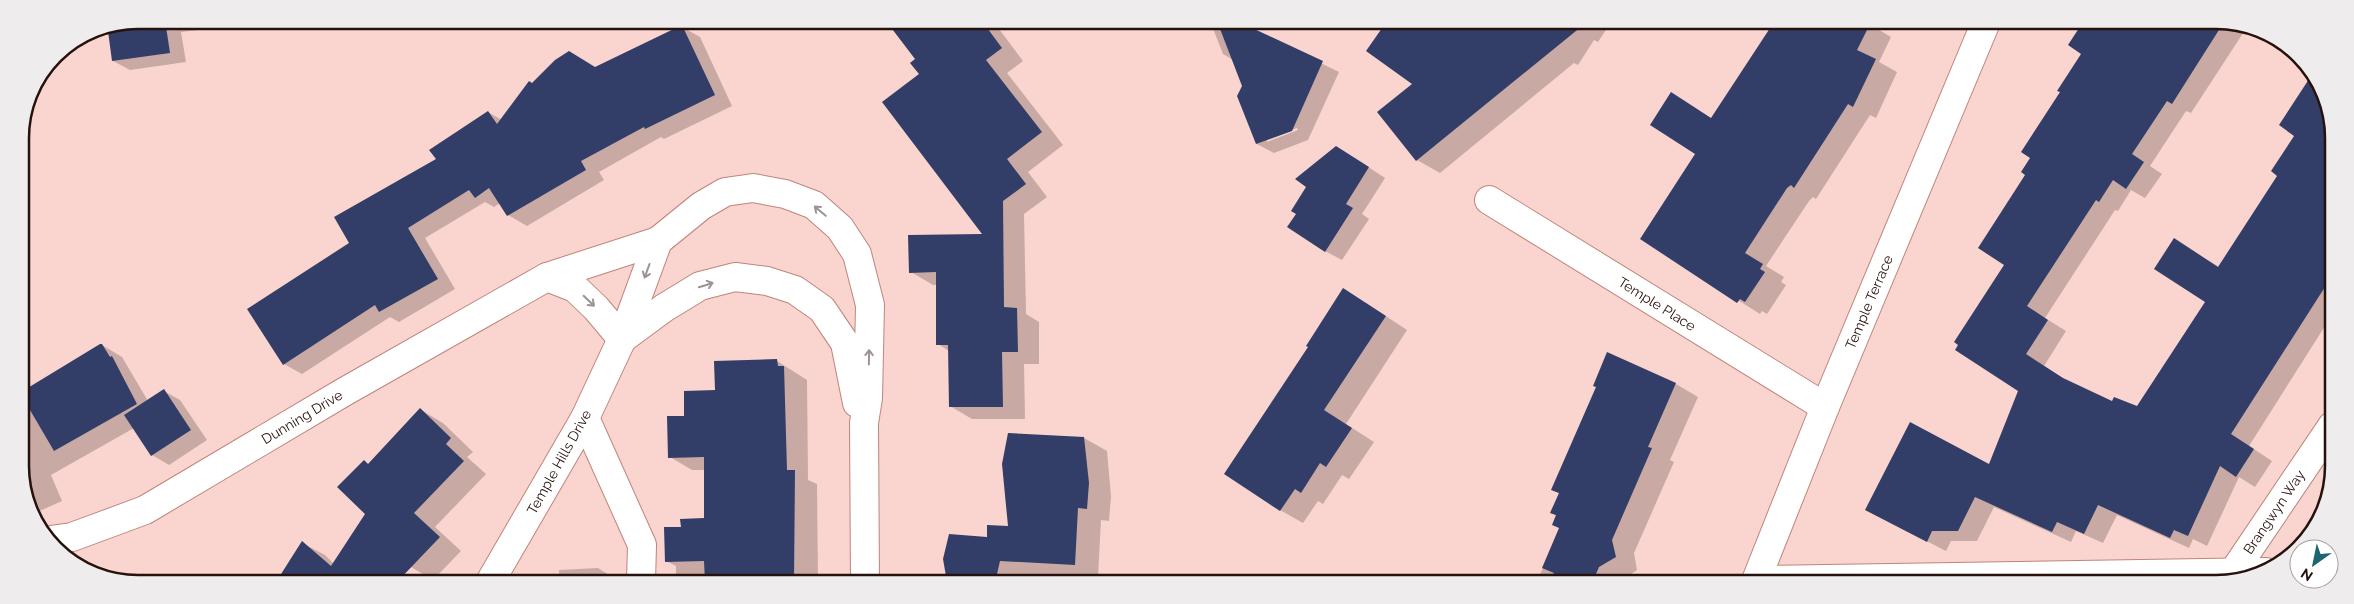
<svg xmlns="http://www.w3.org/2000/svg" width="2354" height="604" font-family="Raleway,sans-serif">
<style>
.shadow{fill:#0003;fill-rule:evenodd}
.building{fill:#323e68}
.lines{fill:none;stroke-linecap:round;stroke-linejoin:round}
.minor-casing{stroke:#be857b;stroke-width:30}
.tertiary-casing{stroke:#be857b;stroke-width:30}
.minor{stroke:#fff;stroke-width:28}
.tertiary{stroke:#fff;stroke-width:28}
.oneway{stroke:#9d9492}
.labels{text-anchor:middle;stroke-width:5;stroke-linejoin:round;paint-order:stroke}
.street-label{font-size:14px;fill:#26110d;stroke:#fff}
.rim{fill:none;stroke:#26110d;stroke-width:2.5}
</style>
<rect width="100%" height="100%" fill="#fad4ce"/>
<g class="shadow">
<polygon points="138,20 197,20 198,30 181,32 186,62 130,70 113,61 125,29 124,23"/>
<polygon points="889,21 993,21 1023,61 1007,73 1063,145 1028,172 1047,197 1024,214 1026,314 1039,322 1039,364 1024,364 1025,419 972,419 950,406 949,351 938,344 937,285 933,285 911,272 985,235 916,59"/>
<path d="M 1210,21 L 1257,21 L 1253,30 L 1339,72 L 1308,140 L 1274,153 L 1257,144 L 1243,86 L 1233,60 L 1223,54 ZM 1297,128 L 1298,130 L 1267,142 L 1267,139 Z"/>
<polygon points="1438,21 1611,22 1598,42 1594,40 1578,65 1574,63 1440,173 1417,160 1379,112 1414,84"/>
<polygon points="1754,22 1873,22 1871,25 1891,37 1879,62 1897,72 1876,118 1870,115 1816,199 1813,197 1809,201 1766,266 1784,277 1781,282 1786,285 1767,314 1762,311 1760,314 1641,239 1697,154 1712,119 1769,31"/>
<polygon points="2084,22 2239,22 2247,27 2191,113 2186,111 2150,166 2162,174 2145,198 2131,190 2118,211 2115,210 2045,318 2066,331 2044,366 2070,383 2112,402 2138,408 2207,301 2174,239 2219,267 2332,115 2332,315 2249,446 2272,461 2255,487 2239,477 2207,546 2193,539 2189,548 2117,515 2103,543 2076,531 2071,542 1994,507 1977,541 1951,541 1946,551 1866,510 1990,465 2019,391 2005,265 2032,158 2062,92 2083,54"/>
<polygon points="682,27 700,37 732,106 664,139 661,137 599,172 604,180 527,226 508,215 500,203 494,207 485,202 425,238 455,289 399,322 390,317 302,374 284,364 351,243 488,112 502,120 532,84 596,68"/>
<polygon points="1353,157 1385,178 1362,214 1369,219 1342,260 1325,251 1298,214 1308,186"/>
<polygon points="1366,303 1407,330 1346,424 1374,442 1349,479 1342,475 1323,504 1318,501 1303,523 1280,510"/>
<polygon points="102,345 122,357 148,401 164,391 180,400 207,440 169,465 152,455 134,428 51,475 62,501 35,513 22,489 22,393"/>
<polygon points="777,361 807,380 808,480 817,484 818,582 676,582 676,566 666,561 682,528 705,520 705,470 692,470 670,457 686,417 716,391"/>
<polygon points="1676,384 1698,397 1670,460 1674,462 1634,553 1637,570 1622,580 1620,583 1536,583 1561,529 1557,516 1551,513 1560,494 1553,490"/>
<polygon points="421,410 443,423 473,452 467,457 486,474 435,527 461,551 433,580 411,567 277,582 302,543 325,555 334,564 367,514 364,461 369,465"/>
<polygon points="1084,438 1107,451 1111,496 1109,521 1101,520 1098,577 1075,576 1075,583 948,582 944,559 1009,527"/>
<polygon points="598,568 620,582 560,582 559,570"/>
</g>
<g class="building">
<polygon points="138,20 165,20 170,53 112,61 108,31 119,29 123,23"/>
<polygon points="886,21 982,21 1002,48 986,60 1042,132 1007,159 1026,184 1003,201 1004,307 1017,308 1018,352 1002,352 1003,407 949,407 948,345 936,345 936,272 909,273 908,235 982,234 882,102 919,74 910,63 915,59"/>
<polygon points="1217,21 1237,21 1323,61 1292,131 1256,144 1237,96 1242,86"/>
<polygon points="1387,21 1416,21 1587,22 1416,161 1377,112 1412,84 1366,51"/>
<polygon points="1774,22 1871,22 1857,50 1876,59 1853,107 1848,104 1794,188 1791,185 1787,188 1745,253 1763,264 1760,269 1765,272 1745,302 1740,299 1737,303 1640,239 1695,154 1650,125 1671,92 1711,118"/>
<polygon points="2083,22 2224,22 2172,104 2167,101 2132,154 2144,162 2126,189 2113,180 2099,202 2096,200 2027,306 2048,320 2026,354 2063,378 2112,401 2114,397 2137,406 2205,302 2154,269 2174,238 2218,267 2277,176 2271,171 2294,136 2279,125 2311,76 2332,115 2332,276 2231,434 2254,449 2236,477 2220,466 2188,536 2174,530 2170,538 2098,505 2084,534 2057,522 2052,532 1975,497 1958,531 1932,531 1927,542 1865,510 1910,422 1989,464 2018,391 1955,350 1958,345 1954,342 2004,265 1978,248 2025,175 2021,172 2030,158 2021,152 2060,92 2057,91 2081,54 2068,45"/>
<polygon points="682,25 715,95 645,129 644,127 581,161 586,170 507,216 489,188 475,198 469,190 408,228 438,279 379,312 375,305 283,365 247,309 349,243 334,217 436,159 429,150 488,111 497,124 529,81 532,83 555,60 569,51 595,67"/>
<polygon points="1336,146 1369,167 1346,204 1353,208 1325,252 1287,227 1296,214 1291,211 1306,187 1295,179"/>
<polygon points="1343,288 1386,316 1324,410 1352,428 1326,467 1320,463 1301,493 1295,489 1280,511 1224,474 1308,347 1306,346"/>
<polygon points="100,344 102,344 110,357 112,356 137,404 54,451 23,398 29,394 26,389"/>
<polygon points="1607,352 1676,383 1648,447 1652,448 1612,540 1616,557 1599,567 1592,583 1549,583 1554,573 1542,568 1559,528 1552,525 1556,515 1550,513 1559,493 1551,490 1596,387 1593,386"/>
<polygon points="777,359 778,366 784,366 787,470 795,470 794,582 705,582 704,561 665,562 664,527 681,527 680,519 704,518 704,457 668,458 667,416 684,416 684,391 715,390 714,361"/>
<polygon points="164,389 191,430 151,456 124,415"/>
<polygon points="420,408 451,438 446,444 464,461 414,513 440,537 397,582 276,582 302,541 331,566 365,514 337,487 364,460 368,464"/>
<polygon points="1008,433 1084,437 1089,483 1087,509 1078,508 1075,565 1000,561 995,583 947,582 943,559 949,534 987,537 987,525 1008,526 1002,464"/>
</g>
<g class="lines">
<defs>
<g id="minor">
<polyline points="1489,200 1825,407"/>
<polyline points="547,277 575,288 596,308 622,339"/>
<polyline points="585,418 642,545 641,582"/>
<polyline points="50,540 72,537 145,510 344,392 547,277 658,241"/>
<polyline points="2232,574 2332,426"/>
<polyline points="1757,580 2266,572"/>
</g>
<g id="tertiary">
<polyline points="622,339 664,308 700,286 735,277 767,281 795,290 822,309 845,343 857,403"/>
<polyline points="490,582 585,418 622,339 658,241 701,206 725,192 753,188 785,194 814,205 840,228 857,254 870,305 868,398 864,423 865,582"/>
<polyline points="1755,583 1825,407 1986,22"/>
</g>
</defs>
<use href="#minor" class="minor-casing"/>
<use href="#tertiary" class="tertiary-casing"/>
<use href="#minor" class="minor"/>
<use href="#tertiary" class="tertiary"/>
</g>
<defs><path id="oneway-shaft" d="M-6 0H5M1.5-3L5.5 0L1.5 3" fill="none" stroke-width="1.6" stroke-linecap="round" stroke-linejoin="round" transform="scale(1.25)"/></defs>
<g class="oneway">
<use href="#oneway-shaft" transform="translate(820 211) rotate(-140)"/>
<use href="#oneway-shaft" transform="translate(647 271) rotate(110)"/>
<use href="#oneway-shaft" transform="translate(706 285) rotate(-17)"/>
<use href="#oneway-shaft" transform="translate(589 301) rotate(44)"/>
<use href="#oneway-shaft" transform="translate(869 357) rotate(-89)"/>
</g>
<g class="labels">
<g class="street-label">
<text transform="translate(1869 302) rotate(-67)" y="5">Temple Terrace</text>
<text transform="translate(1657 304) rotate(32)" y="5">Temple Place</text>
<text transform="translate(302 417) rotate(-31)" y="5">Dunning Drive</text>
<text transform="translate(559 462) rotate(-61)" y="5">Temple Hills Drive</text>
<text transform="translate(2274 512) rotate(-56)" y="5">Brangwyn Way</text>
</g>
</g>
<path d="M0 0H2354V604H0ZM138 29H2216A109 109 0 0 1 2325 138V466A109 109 0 0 1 2216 575H138A109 109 0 0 1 29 466V138A109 109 0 0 1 138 29Z" fill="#eeecec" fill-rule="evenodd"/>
<path class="rim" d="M138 29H2216A109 109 0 0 1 2325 138V466A109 109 0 0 1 2216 575H138A109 109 0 0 1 29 466V138A109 109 0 0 1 138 29Z"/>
<g transform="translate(2314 564) rotate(213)"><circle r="24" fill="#ffffff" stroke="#a8a09e"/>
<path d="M0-4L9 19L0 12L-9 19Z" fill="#1b6671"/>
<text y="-8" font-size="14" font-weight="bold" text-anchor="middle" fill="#26110d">N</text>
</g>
</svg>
